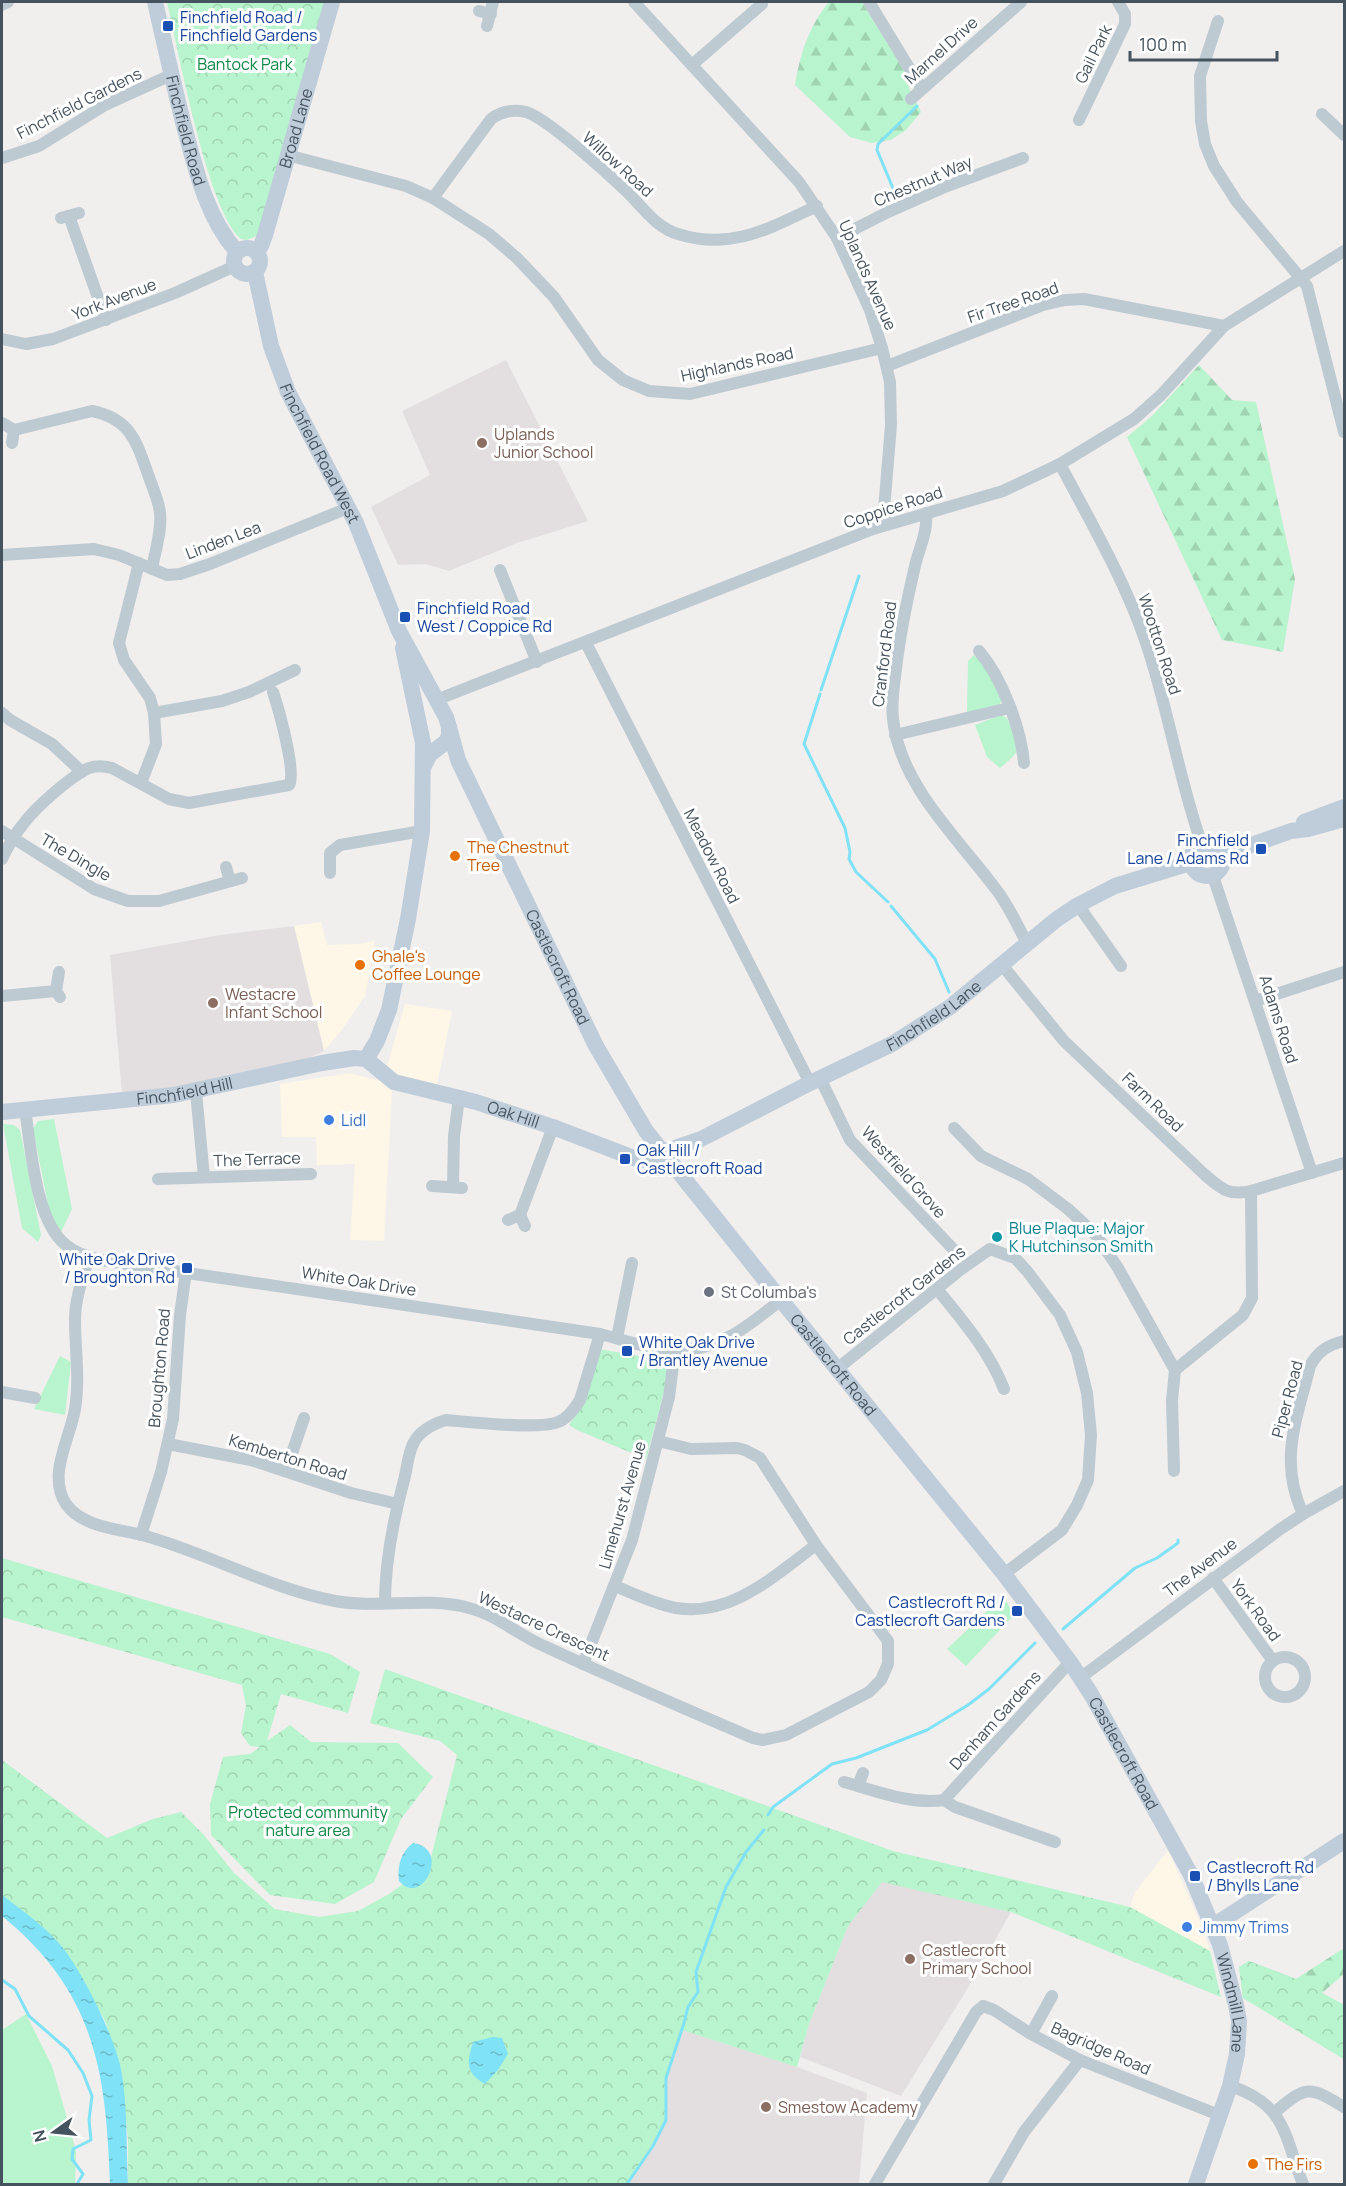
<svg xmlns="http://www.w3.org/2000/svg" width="1346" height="2186" font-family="Manrope,sans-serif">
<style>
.commercial{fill:#fef6e6}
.education{fill:#e3dfe0}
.grass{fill:#b8f4cd}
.forest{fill:url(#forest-firs)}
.park{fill:url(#park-crowns)}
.water{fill:url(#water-ripples)}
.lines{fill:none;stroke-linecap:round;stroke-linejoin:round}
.stream{stroke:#80e2f6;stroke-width:3}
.street{stroke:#bdcad2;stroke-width:12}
.secondary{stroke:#bfcdda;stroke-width:16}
.transit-dot{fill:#1a4fb4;stroke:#fff;stroke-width:2}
.education-dot{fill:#8d6e63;stroke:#fff;stroke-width:2}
.food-dot{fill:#e8710a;stroke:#fff;stroke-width:2}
.shop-dot{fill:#3f7fe0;stroke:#fff;stroke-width:2}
.culture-dot{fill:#0f9aa8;stroke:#fff;stroke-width:2}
.worship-dot{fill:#6b7280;stroke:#fff;stroke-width:2}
.labels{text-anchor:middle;stroke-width:6;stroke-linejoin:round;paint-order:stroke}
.transit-label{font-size:16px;fill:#164399;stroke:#fff;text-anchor:start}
.street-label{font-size:16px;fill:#45535e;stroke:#fff}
.park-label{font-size:16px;fill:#0d8845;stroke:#fff}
.education-label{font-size:16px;fill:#785e54;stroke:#fff;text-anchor:start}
.food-label{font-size:16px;fill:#c56008;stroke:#fff;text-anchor:start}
.shop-label{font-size:16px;fill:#366cbe;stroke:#fff;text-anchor:start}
.culture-label{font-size:16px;fill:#0d838f;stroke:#fff;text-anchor:start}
.worship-label{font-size:16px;fill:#5b616d;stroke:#fff;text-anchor:start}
</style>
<defs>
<pattern id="forest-firs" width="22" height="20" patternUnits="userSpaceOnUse" patternTransform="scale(1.5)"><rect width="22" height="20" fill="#b8f4cd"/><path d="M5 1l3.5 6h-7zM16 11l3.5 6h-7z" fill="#a0d3b2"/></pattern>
<pattern id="park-crowns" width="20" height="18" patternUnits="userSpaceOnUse" patternTransform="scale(1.5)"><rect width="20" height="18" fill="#b8f4cd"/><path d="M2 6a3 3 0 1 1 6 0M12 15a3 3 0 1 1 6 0" fill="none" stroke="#a0d3b2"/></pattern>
<pattern id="water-ripples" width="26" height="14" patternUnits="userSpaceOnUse" patternTransform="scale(1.5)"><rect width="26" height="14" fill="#80e2f6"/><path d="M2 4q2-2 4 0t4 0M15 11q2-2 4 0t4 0" fill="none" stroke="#6bbaca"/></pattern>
</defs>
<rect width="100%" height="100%" fill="#f1eeee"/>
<g class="commercial">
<polygon points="321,922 327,945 358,944 375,941 365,996 341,1031 324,1051 294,926"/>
<polygon points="405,1004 452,1011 437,1085 396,1075 386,1070"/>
<polygon points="350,1073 387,1083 392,1091 384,1241 350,1240 355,1164 317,1165 316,1137 282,1137 280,1084"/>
<polygon points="1168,1850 1200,1922 1210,1951 1130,1907 1135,1892"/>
</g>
<g class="education">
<polygon points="506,360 588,521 517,543 449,571 426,564 398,565 371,507 430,475 402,411"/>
<polygon points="294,926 324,1051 304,1060 194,1087 122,1095 110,955 220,935"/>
<polygon points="882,1881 1011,1912 966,1991 901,2096 800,2057 809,2024 848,1926"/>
<polygon points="682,2030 797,2067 867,2093 859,2184 627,2184 653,2146 666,2120 666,2078"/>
</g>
<g class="grass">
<polygon points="974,655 985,666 1002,701 998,706 967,712 968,661"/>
<path d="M 1001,715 L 1007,718 C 1019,747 1026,747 1000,768 L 987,757 L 975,725 Z"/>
<polygon points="54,1119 72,1209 60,1234 50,1214 33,1129 38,1121"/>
<polygon points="3,1124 14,1125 20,1130 41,1235 38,1242 22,1228"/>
<polygon points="60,1356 71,1362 65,1415 34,1409"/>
<polygon points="1003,1596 1014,1615 966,1666 947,1649"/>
<polygon points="26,2014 52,2066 67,2118 76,2151 75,2184 2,2184 2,2030"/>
</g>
<g class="forest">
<path d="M 829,2 L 862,2 L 908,77 C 908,94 915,97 921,112 L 906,130 L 891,140 L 872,143 L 850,137 L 795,85 C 800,54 809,26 829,2 Z"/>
<polygon points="1199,365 1232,400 1256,402 1295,579 1283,652 1222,640 1127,437 1152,416"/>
<polygon points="1344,1948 1344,1974 1322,1993 1344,2005 1344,2059 1243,1998 1239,1967 1249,1961 1296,1979"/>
</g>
<g class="park">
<path d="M 167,2 L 328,2 L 259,235 L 247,240 L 241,239 C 208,212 178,49 167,2 Z"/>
<polygon points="599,1349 672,1362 646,1459 577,1430 569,1425 582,1406"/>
<polygon points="2,1558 330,1654 360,1672 348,1713 281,1694 267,1741 290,1725 311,1742 398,1743 433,1777 401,1819 374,1882 335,1904 270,1895 211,1835 210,1804 223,1757 250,1754 260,1747 250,1746 241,1733 246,1706 242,1685 2,1617"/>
<polygon points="385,1669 893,1851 1130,1907 1210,1951 1221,1997 1011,1912 882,1882 848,1926 809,2024 797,2067 682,2030 666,2078 666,2120 653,2146 627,2184 128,2184 128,2140 121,2069 105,2021 77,1971 59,1943 2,1895 2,1760 107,1838 153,1819 181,1812 204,1835 234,1873 275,1909 319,1917 358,1911 389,1894 429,1865 457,1755 440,1741 370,1723"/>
<polygon points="1249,1961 1296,1979 1344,2005 1344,2059 1243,1998 1239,1967"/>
</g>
<g class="water">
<path d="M 413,1843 C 446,1848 429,1890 411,1888 C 406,1888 402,1884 399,1881 C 397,1866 401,1852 413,1843 Z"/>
<path d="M 2,1895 C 20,1909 42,1924 58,1942 C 81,1968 114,2035 121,2069 C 128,2107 126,2146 128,2184 L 110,2184 C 106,2071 95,1992 2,1916 Z"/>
<path d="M 493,2037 L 502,2038 L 508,2054 L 498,2070 L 485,2084 C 465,2073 467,2062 473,2042 Z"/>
</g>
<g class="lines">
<g class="stream">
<polyline points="897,198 877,150 878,144 917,106"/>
<polyline points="821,690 859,576"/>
<polyline points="820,694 804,744 845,828 850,852 849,859 856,872 888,902"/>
<polyline points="891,906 935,959 949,992"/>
<polyline points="1063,1629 1135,1568 1157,1558 1178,1543 1178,1540"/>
<polyline points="768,1815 773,1807 832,1764 856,1758 927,1730 968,1705 989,1689 1035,1643"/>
<polyline points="2,1980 15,1989 29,2016 68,2050 83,2073 92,2096 89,2120 91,2140 73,2149 72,2159 83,2174 77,2184"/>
<polyline points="627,2184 653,2146 666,2120 666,2078 684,2023 688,2007 698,1992 696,1972 726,1887 746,1852 764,1830"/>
</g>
<g class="street">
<polyline points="634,2 799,182 837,238 870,310 882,348 890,382 891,425 884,510 887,524"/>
<polyline points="869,2 922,89"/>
<polyline points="2,5 8,2"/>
<polyline points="479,11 491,14"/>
<polyline points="1218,21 1200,76 1201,121 1205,144 1214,166 1237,202 1307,286 1344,432"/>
<polyline points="487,26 493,2"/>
<polyline points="693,64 762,4"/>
<polyline points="911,99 1021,2"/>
<polyline points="1322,114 1344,135"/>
<polyline points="1079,120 1125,24 1125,14 1118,2"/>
<polyline points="287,155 406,186 433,198 489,234 517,258 554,297 598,360 623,380 649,391 690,394 882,348"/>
<polyline points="2,158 39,146 105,105 171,75"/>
<path d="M 433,198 L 491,119 C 502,111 513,109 526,112 C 547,118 607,173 626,191 C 642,206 656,228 678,234 C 731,251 770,228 817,206"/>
<polyline points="69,216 106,320"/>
<polyline points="61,218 79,213"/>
<polyline points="837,238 888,212 947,186 1023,158"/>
<polyline points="2,339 26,344 53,339 175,293 235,266"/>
<polyline points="887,366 1043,305 1065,300 1084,299 1224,326"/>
<path d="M 2,423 L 14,430 L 92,411 C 132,419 137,444 149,477 C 153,489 159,501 160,513 C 162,531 155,551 152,569"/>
<polyline points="12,443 14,430"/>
<path d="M 1060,464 C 1090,521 1123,577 1144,637 C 1168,705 1178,777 1202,845"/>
<path d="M 926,513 C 928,532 919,548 915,566 C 907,600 900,634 896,669 C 894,685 891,702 893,719 C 900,785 957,837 995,888 C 1008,904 1017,925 1027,943"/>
<polyline points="2,555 94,549 119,555 167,575 180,574 210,564 348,508"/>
<polyline points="139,563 119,643 124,660 150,698 154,713 156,744 141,783"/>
<polyline points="500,570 537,662"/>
<polyline points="586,643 810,1083"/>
<path d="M 979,651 C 1002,678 1021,728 1024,763"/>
<polyline points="436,700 873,529 1003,491 1060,464 1134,419 1161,395 1224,326 1344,251"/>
<polyline points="2,713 10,720 52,744 82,772"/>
<polyline points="154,713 222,701 249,692 295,670"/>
<polyline points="895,735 1009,708"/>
<polyline points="2,831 94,889 128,901 159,901 242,878"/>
<path d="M 2,859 C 8,846 15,834 24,823 C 36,807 71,776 89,768 C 97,765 105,766 112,768 L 169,799 L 189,803 L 289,785 C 297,773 278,707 273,692"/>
<polyline points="226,867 230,881"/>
<polyline points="330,873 330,853 340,845 422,831"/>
<polyline points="1213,876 1312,1173"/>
<polyline points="1078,905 1121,966"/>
<path d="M 1002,965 L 1064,1041 L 1205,1175 C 1222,1189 1228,1196 1251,1191 L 1344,1163"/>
<polyline points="59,972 56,991 60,997"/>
<polyline points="2,996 56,991"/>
<polyline points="1255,1001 1344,972"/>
<polyline points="820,1078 850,1140 955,1251"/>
<polyline points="196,1092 204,1177"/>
<path d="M 25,1109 C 31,1147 35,1221 66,1245 C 75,1253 88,1257 100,1260 L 600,1334 C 628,1341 659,1353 687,1350 C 724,1347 753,1322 781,1300"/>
<polyline points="954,1128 981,1156 1028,1179 1068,1209 1096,1235 1118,1268 1175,1370 1172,1400 1174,1471"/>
<polyline points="158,1179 311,1174"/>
<polyline points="432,1186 462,1188"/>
<polyline points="453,1186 454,1136 459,1098"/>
<polyline points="520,1215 553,1127"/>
<polyline points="508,1220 520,1215 525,1226"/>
<path d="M 89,1257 C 83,1277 75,1298 75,1320 C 75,1350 80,1379 75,1409 C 70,1439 47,1475 66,1504 C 82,1527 118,1529 142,1535 C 208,1553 268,1588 335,1601 C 379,1609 426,1596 469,1608 C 497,1615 518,1635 544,1646 C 613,1678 683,1708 753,1738 L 763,1740 L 786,1735 L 869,1692 L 881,1680 L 888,1664 L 888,1641 L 816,1545 L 760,1458 L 745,1450 L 737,1448 L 691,1449 L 658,1441"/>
<path d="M 937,1289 C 963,1321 989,1351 1004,1389"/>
<polyline points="617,1338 632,1263"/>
<polyline points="837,1369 960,1270 990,1249 1015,1258 1027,1271 1060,1315 1077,1352 1087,1393 1091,1435 1088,1480 1077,1505 1062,1530 1004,1574"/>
<polyline points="1175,1370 1243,1315 1252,1298 1251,1191"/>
<polyline points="2,1392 35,1398"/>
<polyline points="168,1444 251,1460 351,1493 398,1504"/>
<polyline points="286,1471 304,1418"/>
<path d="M 1303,1514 C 1278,1461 1297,1419 1310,1366 C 1318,1351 1328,1345 1344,1341"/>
<polyline points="141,1535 161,1472 173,1419 180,1315 186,1272"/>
<polyline points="1213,1578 1273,1661"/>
<path d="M 615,1586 C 635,1594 655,1604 676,1608 C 732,1617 775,1575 816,1545"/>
<path d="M 385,1603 C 385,1561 393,1521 404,1480 C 407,1469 408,1454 413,1444 C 419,1431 433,1424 446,1420 C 470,1422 538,1430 558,1422 C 567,1419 575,1408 580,1400 L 600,1334"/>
<circle cx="1285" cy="1677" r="20"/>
<polyline points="583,1664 632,1540 669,1397 675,1350"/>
<polyline points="1080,1678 1279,1530 1303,1514 1344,1491"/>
<path d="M 844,1782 C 876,1791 911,1805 944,1800 L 1070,1662"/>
<polyline points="858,1786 863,1773"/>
<polyline points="944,1800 955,1807 1055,1842"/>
<polyline points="1031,2034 1052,1996"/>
<path d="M 1230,2086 C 1286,2104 1284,2135 1303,2184"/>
<path d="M 1275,2112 C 1307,2085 1309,2086 1344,2107"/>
<polyline points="875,2184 976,2012 983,2006 994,2010 1031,2034 1080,2060 1219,2115"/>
<polyline points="994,2184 1024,2132 1080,2060"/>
</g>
<g class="secondary">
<path id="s1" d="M 155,2 C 164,42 173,82 183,122 C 195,167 206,217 237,252"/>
<circle cx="247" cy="261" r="13"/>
<path id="s2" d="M 256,251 L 261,246 L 265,235 L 332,2"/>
<path id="s3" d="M 255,272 L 271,346 L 288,392 L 356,523 L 399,631 L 446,717 L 449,727 L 449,736 L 446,742 L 430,754 L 423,768"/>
<path id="s4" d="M 449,727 L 458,760 L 596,1046 L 646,1131 L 781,1300 L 1004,1574 L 1070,1662 L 1091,1694 L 1191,1875 L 1220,1945 L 1236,2005 L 1239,2021 L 1237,2054 L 1230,2086 L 1196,2184"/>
<polyline points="1304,822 1344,807"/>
<circle cx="1207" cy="860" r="16"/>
<polyline points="1223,855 1291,831 1308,829 1344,819"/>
<path id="s5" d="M 366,1059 L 394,1082 L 476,1102 L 553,1127 L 639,1160 L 651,1160 L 663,1152 L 701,1139 L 810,1083 L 892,1044 L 950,1007 L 1057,919 L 1078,905 L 1115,886 L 1190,863"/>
<polyline points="366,1059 377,1041 389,1010 408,919 422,831 423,743 403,648"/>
<path id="s6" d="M 2,1112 L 174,1095 L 322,1063 L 354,1058 L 366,1059"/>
<polyline points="1213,1926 1344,1841"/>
</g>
</g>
<g class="transit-dot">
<rect x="162" y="20" width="12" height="12" rx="3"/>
<rect x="399" y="611" width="12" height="12" rx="3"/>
<rect x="1255" y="843" width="12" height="12" rx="3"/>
<rect x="619" y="1153" width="12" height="12" rx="3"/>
<rect x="181" y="1262" width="12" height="12" rx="3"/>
<rect x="621" y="1345" width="12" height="12" rx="3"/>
<rect x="1011" y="1605" width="12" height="12" rx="3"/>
<rect x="1189" y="1870" width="12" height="12" rx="3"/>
</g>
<g class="education-dot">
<circle cx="482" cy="443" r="6"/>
<circle cx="213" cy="1003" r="6"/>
<circle cx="910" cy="1959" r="6"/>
<circle cx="766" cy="2107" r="6"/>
</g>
<g class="food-dot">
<circle cx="455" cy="856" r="6"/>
<circle cx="360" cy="965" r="6"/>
<circle cx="1253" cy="2164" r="6"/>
</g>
<g class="shop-dot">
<circle cx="329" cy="1120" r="6"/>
<circle cx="1187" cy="1927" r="6"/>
</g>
<circle class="culture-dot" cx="997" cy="1237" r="6"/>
<circle class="worship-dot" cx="709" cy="1292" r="6"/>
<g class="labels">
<g class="transit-label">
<text x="180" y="23">Finchfield Road /<tspan x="180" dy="18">Finchfield Gardens</tspan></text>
<text x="417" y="614">Finchfield Road<tspan x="417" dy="18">West / Coppice Rd</tspan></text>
<text x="1249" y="846" text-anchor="end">Finchfield<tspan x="1249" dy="18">Lane / Adams Rd</tspan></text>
<text x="637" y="1156">Oak Hill /<tspan x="637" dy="18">Castlecroft Road</tspan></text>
<text x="175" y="1265" text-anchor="end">White Oak Drive<tspan x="175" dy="18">/ Broughton Rd</tspan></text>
<text x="639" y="1348">White Oak Drive<tspan x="639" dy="18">/ Brantley Avenue</tspan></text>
<text x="1005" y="1608" text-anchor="end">Castlecroft Rd /<tspan x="1005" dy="18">Castlecroft Gardens</tspan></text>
<text x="1207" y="1873">Castlecroft Rd<tspan x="1207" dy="18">/ Bhylls Lane</tspan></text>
</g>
<g class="street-label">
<text transform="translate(941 50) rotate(-42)" y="6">Marnel Drive</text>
<text transform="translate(1093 54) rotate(-64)" y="6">Gail Park</text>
<text transform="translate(79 103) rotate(-27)" y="6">Finchfield Gardens</text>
<text dy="6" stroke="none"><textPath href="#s2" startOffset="130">Broad Lane</textPath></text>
<text dy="6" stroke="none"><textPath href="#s1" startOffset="132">Finchfield Road</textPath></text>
<text transform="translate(618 164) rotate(42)" y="6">Willow Road</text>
<text transform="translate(923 181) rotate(-23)" y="6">Chestnut Way</text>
<text transform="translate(868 275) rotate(66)" y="6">Uplands Avenue</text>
<text transform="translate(114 299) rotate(-21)" y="6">York Avenue</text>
<text transform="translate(1013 302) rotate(-19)" y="6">Fir Tree Road</text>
<text transform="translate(737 364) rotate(-12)" y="6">Highlands Road</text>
<text dy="6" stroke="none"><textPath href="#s3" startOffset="194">Finchfield Road West</textPath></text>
<text transform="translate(893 507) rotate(-18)" y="6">Coppice Road</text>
<text transform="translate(223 540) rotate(-21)" y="6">Linden Lea</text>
<text transform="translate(1160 644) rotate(72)" y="6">Wootton Road</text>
<text transform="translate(884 654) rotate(-83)" y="6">Cranford Road</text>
<text transform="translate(712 856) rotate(63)" y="6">Meadow Road</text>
<text transform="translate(76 857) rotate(30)" y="6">The Dingle</text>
<text dy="6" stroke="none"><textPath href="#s4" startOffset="264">Castlecroft Road</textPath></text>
<text dy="6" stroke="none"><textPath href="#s5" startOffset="624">Finchfield Lane</textPath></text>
<text transform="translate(1279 1019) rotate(72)" y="6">Adams Road</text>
<text dy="6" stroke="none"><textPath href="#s6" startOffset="184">Finchfield Hill</textPath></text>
<text transform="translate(1153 1102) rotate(44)" y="6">Farm Road</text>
<text dy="6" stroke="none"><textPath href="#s5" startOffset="160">Oak Hill</textPath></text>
<text transform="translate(257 1159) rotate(-2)" y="6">The Terrace</text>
<text transform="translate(904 1172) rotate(48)" y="6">Westfield Grove</text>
<text transform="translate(359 1281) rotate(9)" y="6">White Oak Drive</text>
<text transform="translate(904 1295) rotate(-38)" y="6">Castlecroft Gardens</text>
<text dy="6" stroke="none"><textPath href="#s4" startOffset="750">Castlecroft Road</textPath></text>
<text transform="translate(159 1368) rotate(-85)" y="6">Broughton Road</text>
<text transform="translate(1287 1399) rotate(-75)" y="6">Piper Road</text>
<text transform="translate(288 1457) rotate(17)" y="6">Kemberton Road</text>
<text transform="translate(622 1505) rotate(-74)" y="6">Limehurst Avenue</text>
<text transform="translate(1200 1567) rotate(-37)" y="6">The Avenue</text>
<text transform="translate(1256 1610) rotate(54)" y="6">York Road</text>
<text transform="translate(544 1626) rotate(25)" y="6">Westacre Crescent</text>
<text transform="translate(995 1720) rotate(-48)" y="6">Denham Gardens</text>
<text dy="6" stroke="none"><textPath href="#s4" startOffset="1236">Castlecroft Road</textPath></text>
<text dy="6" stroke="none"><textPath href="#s4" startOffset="1510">Windmill Lane</textPath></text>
<text transform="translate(1101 2048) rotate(24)" y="6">Bagridge Road</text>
</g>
<g class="park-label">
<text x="245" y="70">Bantock Park</text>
<text x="308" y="1818">Protected community<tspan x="308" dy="18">nature area</tspan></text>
</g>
<g class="education-label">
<text x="494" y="440">Uplands<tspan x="494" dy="18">Junior School</tspan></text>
<text x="225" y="1000">Westacre<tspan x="225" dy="18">Infant School</tspan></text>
<text x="922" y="1956">Castlecroft<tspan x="922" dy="18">Primary School</tspan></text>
<text x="778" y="2113">Smestow Academy</text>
</g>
<g class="food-label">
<text x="467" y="853">The Chestnut<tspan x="467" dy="18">Tree</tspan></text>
<text x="372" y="962">Ghale's<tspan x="372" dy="18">Coffee Lounge</tspan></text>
<text x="1265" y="2170">The Firs</text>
</g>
<g class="shop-label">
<text x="341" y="1126">Lidl</text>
<text x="1199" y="1933">Jimmy Trims</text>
</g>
<g class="culture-label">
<text x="1009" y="1234">Blue Plaque: Major<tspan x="1009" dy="18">K Hutchinson Smith</tspan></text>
</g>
<g class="worship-label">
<text x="721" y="1298">St Columba's</text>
</g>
</g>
<rect width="1346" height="2186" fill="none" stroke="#45535e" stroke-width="6"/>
<g transform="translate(54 2132) rotate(255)" stroke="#ffffff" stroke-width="4.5" paint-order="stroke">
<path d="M0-4.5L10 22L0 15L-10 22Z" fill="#45535e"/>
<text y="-9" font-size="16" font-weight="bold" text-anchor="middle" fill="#45535e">N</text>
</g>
<path d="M1130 51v9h147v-9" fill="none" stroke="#45535e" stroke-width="3"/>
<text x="1139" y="51" font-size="18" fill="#45535e" stroke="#ffffff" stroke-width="4.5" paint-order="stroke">100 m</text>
</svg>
